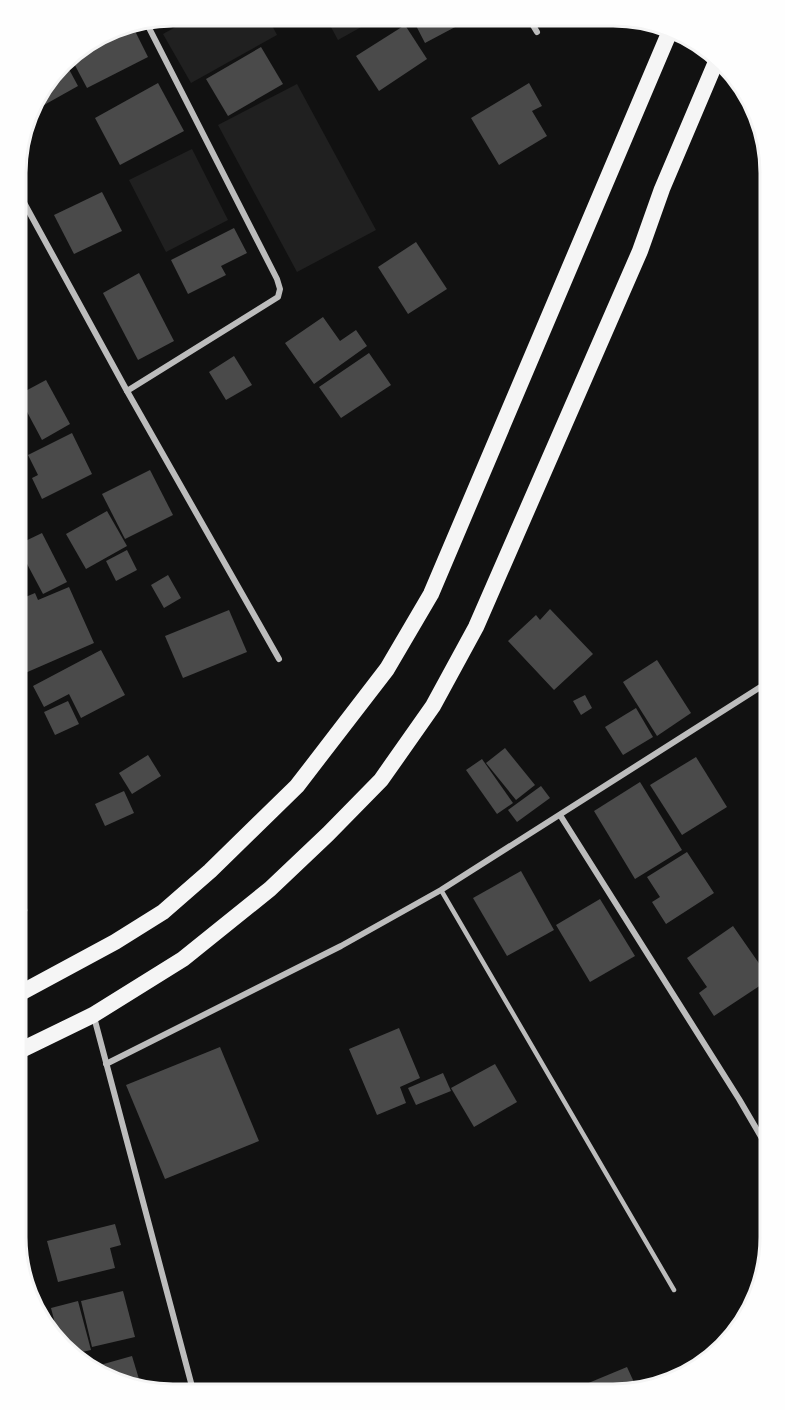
<svg xmlns="http://www.w3.org/2000/svg" width="785" height="1410" font-family="Manrope,sans-serif">
<style>
.green{fill:#202020}
.building{fill:#4a4a4a}
.lines{fill:none;stroke-linecap:round;stroke-linejoin:round}
.service{stroke:#bcbcbc;stroke-width:4.5}
.minor{stroke:#bcbcbc;stroke-width:6}
.trunk{stroke:#f5f5f5;stroke-width:16}
.rim{fill:none;stroke:#f5f5f5;stroke-width:3}
</style>
<rect width="100%" height="100%" fill="#111"/>
<g class="green">
<polygon points="197,15 267,16 277,35 191,83 163,34"/>
<polygon points="325,16 381,16 338,40"/>
<polygon points="297,84 376,230 297,272 218,125"/>
<polygon points="192,149 228,220 166,252 129,180"/>
</g>
<g class="building">
<polygon points="172,15 182,15 162,26 158,18"/>
<polygon points="411,16 435,17 474,17 425,43"/>
<polygon points="131,23 148,57 87,88 69,54 112,27"/>
<polygon points="405,25 427,59 379,91 356,56"/>
<polygon points="261,47 283,84 228,116 206,79"/>
<polygon points="64,60 78,86 28,114 31,102"/>
<polygon points="158,83 184,131 120,165 95,118"/>
<polygon points="529,83 542,106 532,111 547,136 499,165 471,118"/>
<polygon points="102,192 122,231 74,254 54,215"/>
<polygon points="234,228 247,253 221,266 226,275 188,294 171,260"/>
<polygon points="416,242 447,289 408,314 378,267"/>
<polygon points="139,273 174,341 138,360 103,293"/>
<polygon points="323,317 340,341 356,330 367,346 314,384 285,343"/>
<polygon points="369,353 391,385 341,418 319,387"/>
<polygon points="234,356 252,385 226,400 209,372"/>
<polygon points="46,380 70,424 42,440 18,395"/>
<polygon points="72,433 92,474 42,499 32,478 38,475 28,455"/>
<polygon points="150,470 173,515 125,539 102,494"/>
<polygon points="107,511 127,546 86,569 66,534"/>
<polygon points="42,533 67,582 43,594 17,545"/>
<polygon points="127,550 137,570 116,581 106,561"/>
<polygon points="168,575 181,598 164,608 151,585"/>
<polygon points="69,587 94,643 16,677 16,601 35,593 38,600"/>
<polygon points="550,609 593,654 554,690 508,641 536,615 540,620"/>
<polygon points="229,610 247,652 183,678 165,636"/>
<polygon points="101,650 125,695 81,718 69,694 44,707 33,686"/>
<polygon points="657,660 691,713 657,736 623,682"/>
<polygon points="585,695 592,708 581,715 573,701"/>
<polygon points="68,701 79,724 55,735 44,712"/>
<polygon points="636,708 653,737 623,755 605,727"/>
<polygon points="505,748 535,785 516,800 486,763"/>
<polygon points="148,755 161,776 132,794 119,773"/>
<polygon points="696,757 727,807 682,835 650,785"/>
<polygon points="482,759 513,803 497,814 466,770"/>
<polygon points="640,782 682,850 635,879 594,811"/>
<polygon points="541,786 550,798 517,822 508,810"/>
<polygon points="124,791 134,813 105,826 95,804"/>
<polygon points="770,820 770,833 764,824"/>
<polygon points="687,852 714,893 666,924 652,902 660,897 647,877"/>
<polygon points="521,871 554,930 507,956 473,898"/>
<polygon points="15,872 24,893 22,894 28,911 15,915"/>
<polygon points="600,899 635,956 590,982 556,925"/>
<polygon points="733,926 770,979 714,1016 699,993 707,987 687,958"/>
<polygon points="399,1028 420,1078 400,1087 406,1103 377,1115 349,1049"/>
<polygon points="220,1047 259,1141 165,1179 126,1085"/>
<polygon points="495,1064 517,1102 474,1127 451,1088"/>
<polygon points="443,1073 451,1091 416,1105 408,1088"/>
<polygon points="115,1224 121,1245 110,1248 115,1268 58,1282 47,1241"/>
<polygon points="123,1291 135,1337 92,1347 81,1301"/>
<polygon points="78,1301 91,1350 68,1355 60,1343 51,1308"/>
<polygon points="47,1313 50,1327 49,1327 41,1314"/>
<polygon points="132,1356 142,1389 93,1367"/>
<polygon points="627,1367 638,1391 613,1395 577,1395 574,1389"/>
</g>
<g class="lines">
<polyline class="service" points="441,890 674,1290"/>
<g class="minor">
<polyline points="528,17 537,32"/>
<polyline points="145,20 277,279 280,289 278,297 127,391 279,659"/>
<polyline points="16,188 127,391"/>
<polyline points="560,815 739,1099 770,1152"/>
<polyline points="94,1017 194,1394"/>
<polyline points="106,1064 341,946 441,890 770,681"/>
</g>
<g class="trunk">
<polyline points="15,996 115,942 163,912 210,871 297,786 387,669 431,594 670,31"/>
<polyline points="15,1053 93,1015 183,959 270,889 328,834 381,780 433,706 476,627 640,251 662,189 718,57"/>
</g>
</g>
<path d="M0 0H785V1410H0ZM173 26H613A147 147 0 0 1 760 173V1237A147 147 0 0 1 613 1384H173A147 147 0 0 1 26 1237V173A147 147 0 0 1 173 26Z" fill="#fefefe" fill-rule="evenodd"/>
<path class="rim" d="M173 26H613A147 147 0 0 1 760 173V1237A147 147 0 0 1 613 1384H173A147 147 0 0 1 26 1237V173A147 147 0 0 1 173 26Z"/>
</svg>
